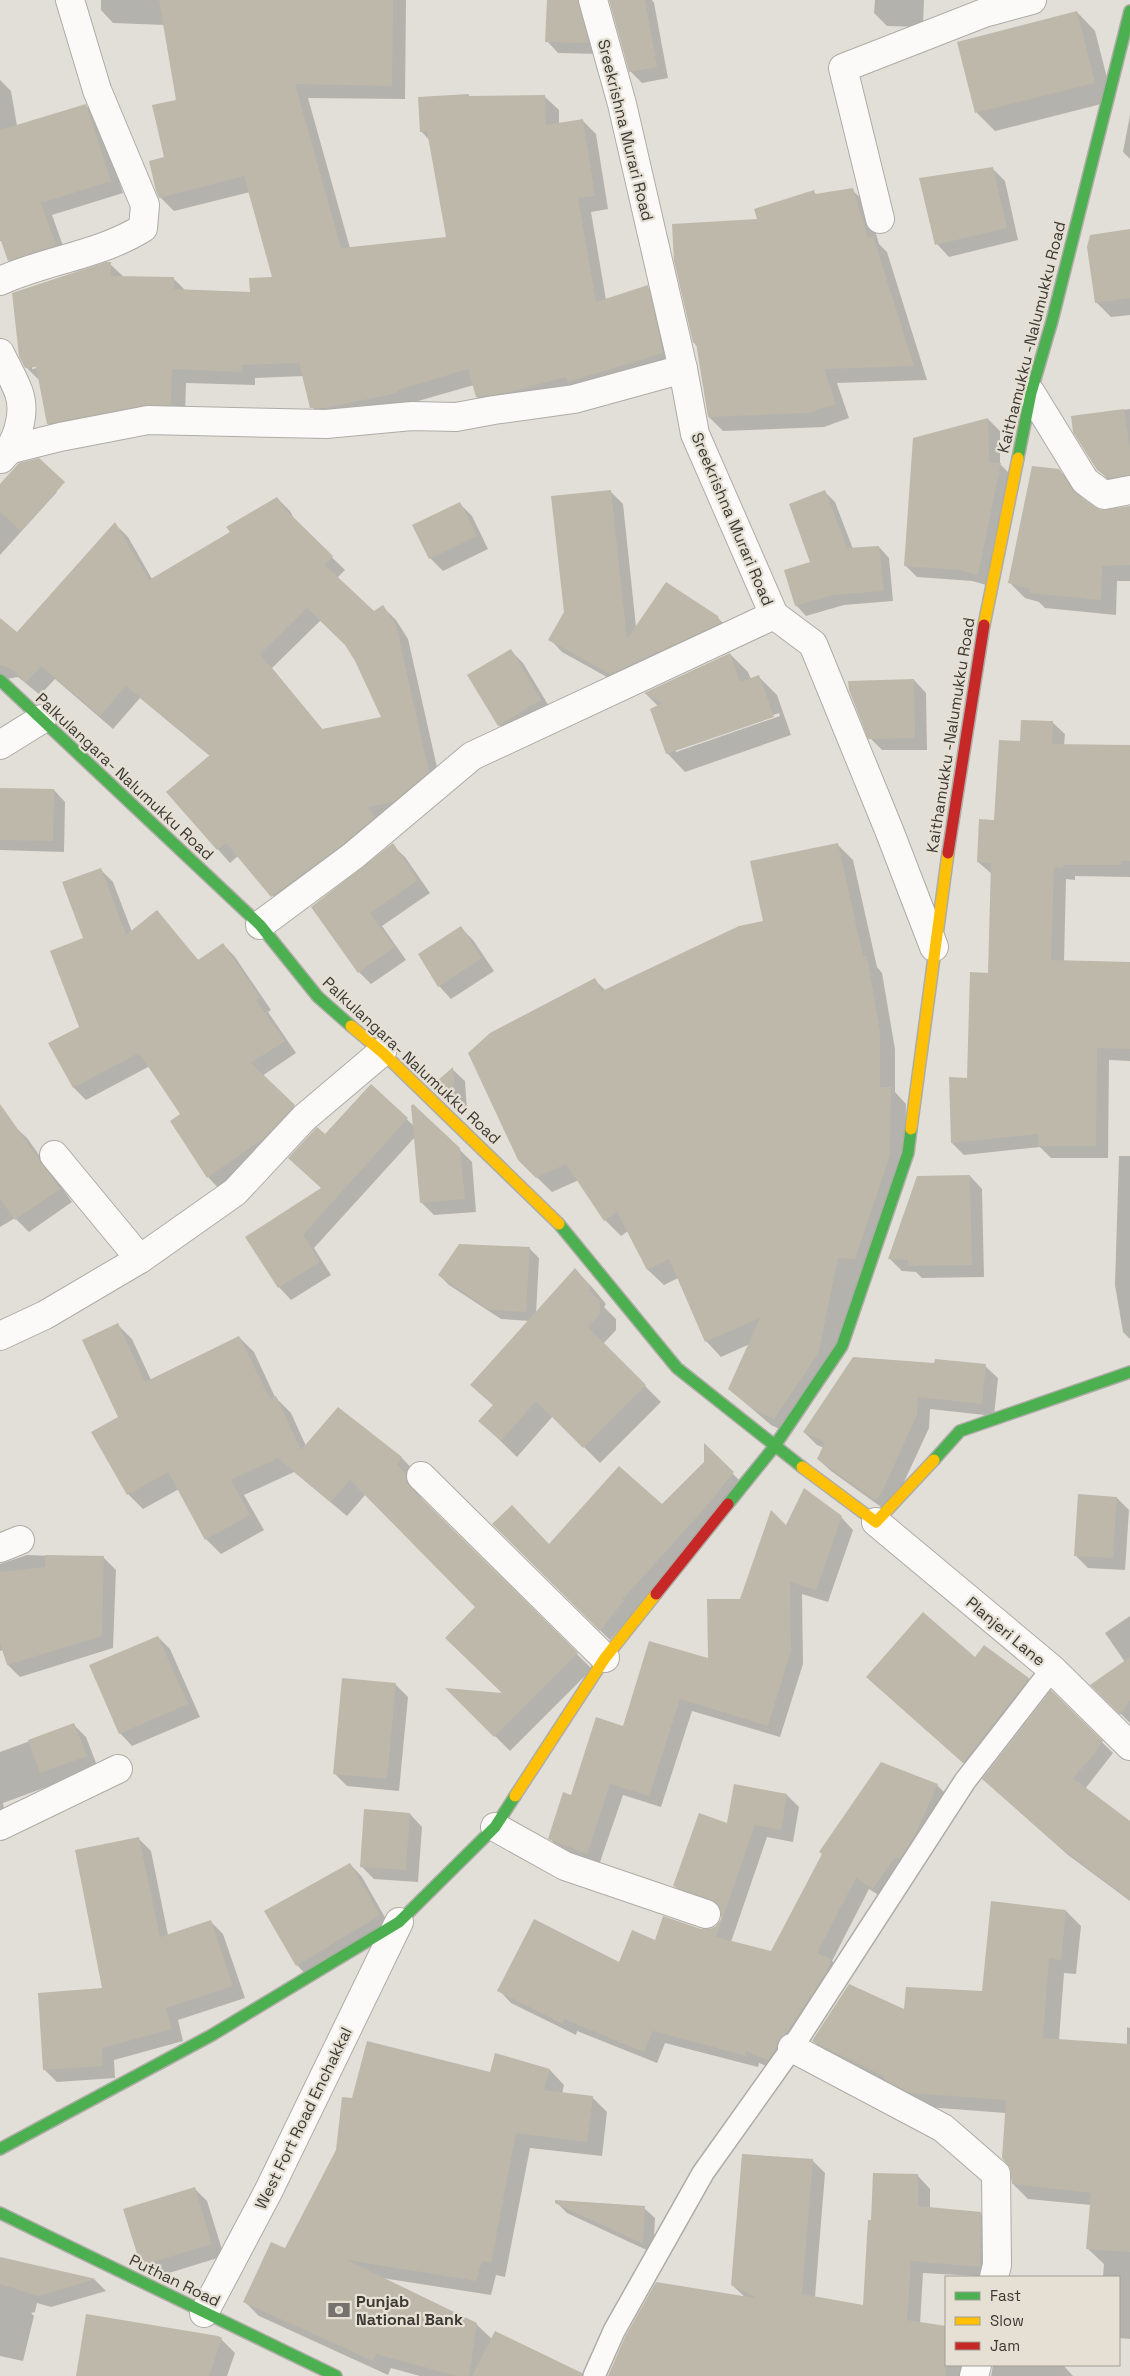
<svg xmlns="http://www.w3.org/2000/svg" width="1130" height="2376" font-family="'Space Grotesk',sans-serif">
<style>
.shadow{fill:#0003;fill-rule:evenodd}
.building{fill:#beb8ab;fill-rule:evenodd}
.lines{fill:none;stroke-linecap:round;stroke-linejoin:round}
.lane-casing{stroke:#aeaca6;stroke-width:24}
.street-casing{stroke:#aeaca6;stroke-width:30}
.fast-casing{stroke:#aeaca6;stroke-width:14}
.slow-casing{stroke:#aeaca6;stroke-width:14}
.jam-casing{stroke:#aeaca6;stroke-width:14}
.lane{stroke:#fbfaf9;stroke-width:21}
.street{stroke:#fbfaf9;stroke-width:28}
.fast{stroke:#4caf50;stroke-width:11}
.slow{stroke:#ffc107;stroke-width:11}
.jam{stroke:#c62828;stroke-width:11}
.labels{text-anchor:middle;stroke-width:4.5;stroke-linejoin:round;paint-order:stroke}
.street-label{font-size:16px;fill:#3c3935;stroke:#e6e0d4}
.poi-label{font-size:16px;font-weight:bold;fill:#3c3935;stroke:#e6e0d4;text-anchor:start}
</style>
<rect width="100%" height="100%" fill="#e2dfd8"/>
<g class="shadow">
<path d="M 101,0 L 406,0 L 405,99 L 308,98 L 350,248 L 448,238 L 429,140 L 421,131 L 471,98 L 545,97 L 559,110 L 559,124 L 582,120 L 596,134 L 608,209 L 591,212 L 606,300 L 647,287 L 661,301 L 676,367 L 491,411 L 477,397 L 474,385 L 411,403 L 326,421 L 312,407 L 304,376 L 255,378 L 255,385 L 186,383 L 185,418 L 62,438 L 48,424 L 40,381 L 26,367 L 110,264 L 124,277 L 173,278 L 186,291 L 251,294 L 274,278 L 250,192 L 174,211 L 160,197 L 165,158 L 177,101 L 165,25 L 113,23 L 101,10 ZM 32,366 L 42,367 L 32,369 Z"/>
<polygon points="548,0 595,0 600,54 558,53 547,41"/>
<polygon points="611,0 652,0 654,3 668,78 642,83 630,71"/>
<polygon points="875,0 924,0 923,27 887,26 874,13"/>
<polygon points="1077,12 1095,31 1113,101 995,131 977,113 959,43"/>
<polygon points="0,80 11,91 17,126 85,105 98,117 123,193 52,215 67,257 22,272 9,260 2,241 0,241"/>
<polygon points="1130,115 1130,159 1123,152"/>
<polygon points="992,168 1005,181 1018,240 949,257 937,244"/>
<polygon points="852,190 867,204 879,244 887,252 927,380 837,383 849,418 824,427 723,431 709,417 697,346 694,343 758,221 814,192 817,195"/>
<polygon points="1130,230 1130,315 1111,317 1096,302"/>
<polygon points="1130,409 1130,492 1113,485 1098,469 1072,417"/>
<polygon points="988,419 1000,431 1000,464 1012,476 990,586 972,581 917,577 905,565"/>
<polygon points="28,462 57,492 0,555 0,486"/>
<polygon points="1059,470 1074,485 1084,501 1100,511 1130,507 1130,581 1117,581 1116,615 1045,608 1039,602 1025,598 1009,582"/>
<polygon points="610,491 623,504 636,627 717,617 730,630 623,686 562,652 550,639 565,613"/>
<polygon points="825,492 835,502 853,549 879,547 889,558 893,601 844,605 806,616 796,605 812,562"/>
<path d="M 277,498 L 290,511 L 296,522 L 345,570 L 337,578 L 373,613 L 383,607 L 396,620 L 408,639 L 441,785 L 285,909 L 238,856 L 230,863 L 168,793 L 210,756 L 140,698 L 113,729 L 55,679 L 40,695 L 18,677 L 7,679 L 0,673 L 0,619 L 17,634 L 115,524 L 128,537 L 152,579 L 231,533 ZM 321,620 L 347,645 L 356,660 L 383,718 L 323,730 L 272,668 Z"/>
<polygon points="459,503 472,516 488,549 443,571 430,558"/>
<polygon points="511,651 523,663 553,713 511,737 499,725"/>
<path d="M 730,654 L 748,672 L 751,679 L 759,677 L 777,695 L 791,735 L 685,772 L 667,753 L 658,706 L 646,694 ZM 779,713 L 780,716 L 676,752 L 676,749 Z"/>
<polygon points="914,680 926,693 927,750 882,750 870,738"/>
<polygon points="1052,722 1065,734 1064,746 1130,812 1130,877 1075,876 1075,880 1066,879 1064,961 1130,963 1130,1061 1109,1060 1108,1158 1051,1158 1040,1147 964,1155 952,1143 969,1080 989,974 992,874 978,862 995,821 1021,742"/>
<polygon points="0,789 54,790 65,802 64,852 0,850"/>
<polygon points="837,844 853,860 877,967 882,973 895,1049 895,1092 906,1104 905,1172 833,1370 790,1434 771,1425 729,1389 750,1344 721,1357 706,1341 678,1278 664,1285 648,1270 628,1231 621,1236 605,1220 579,1180 552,1192 519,1160 595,980 606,991 764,922"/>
<polygon points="392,845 405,857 430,893 382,926 406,960 371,984 359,972 313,907"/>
<polygon points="100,869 113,882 132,932 157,912 199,961 223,944 235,957 271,1010 268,1012 296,1053 262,1076 306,1118 220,1190 208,1177 172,1121 182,1114 150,1066 86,1100 74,1088 80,1027 85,939"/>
<polygon points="461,928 473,940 494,971 451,999 439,986"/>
<polygon points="452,1069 465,1081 467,1111 438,1082"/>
<polygon points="371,1086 414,1126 459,1149 472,1162 476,1212 434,1215 421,1202 415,1137 314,1248 331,1275 291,1300 279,1287 247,1237 323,1189 289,1158 325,1136"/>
<polygon points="0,1119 14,1126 27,1138 72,1202 29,1232 15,1218 0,1227"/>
<polygon points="1119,1156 1130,1156 1130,1339 1123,1332 1115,1285"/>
<polygon points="970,1176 982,1189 984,1277 922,1278 916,1272 902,1271 890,1259"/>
<polygon points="529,1248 539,1258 536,1314 575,1270 591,1286 606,1304 604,1307 616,1319 616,1330 603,1344 661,1402 600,1463 553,1416 517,1457 480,1421 494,1406 472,1385 530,1321 501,1319 449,1285 439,1275"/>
<polygon points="117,1324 132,1339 151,1380 239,1337 254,1352 275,1397 291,1413 306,1446 338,1409 402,1458 416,1473 421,1497 424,1503 592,1669 510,1751 448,1689 505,1694 477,1607 366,1494 347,1516 294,1472 244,1495 264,1530 221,1554 206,1539 179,1489 143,1509 128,1494 119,1418"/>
<polygon points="936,1365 985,1366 998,1378 994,1416 930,1409 929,1428 893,1506 888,1512 831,1471 818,1459 824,1448 817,1445 804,1432"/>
<polygon points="705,1446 743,1484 610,1640 493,1524 549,1545 662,1506 705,1463"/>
<polygon points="1117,1498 1129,1510 1125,1570 1088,1568 1075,1555"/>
<polygon points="841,1517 853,1530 828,1602 802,1594 803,1664 780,1737 692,1711 661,1807 623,1795 599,1865 562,1851 549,1838 572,1797 624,1728 709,1660 741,1600"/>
<polygon points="27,1555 104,1558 116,1570 113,1648 20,1677 8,1665 3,1650 0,1651 0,1564"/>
<polygon points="1130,1616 1130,1723 1092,1685 1125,1662 1105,1633"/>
<polygon points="158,1637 170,1649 200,1717 132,1746 120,1733"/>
<polygon points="984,1647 1029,1679 1040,1690 975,1773 867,1677 975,1659"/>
<polygon points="395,1684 408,1697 399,1791 347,1786 334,1773"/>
<polygon points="1051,1692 1113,1753 1085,1789 1129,1822 1130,1820 1130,1901 1068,1855 995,1790"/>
<polygon points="74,1725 86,1737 98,1768 3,1803 6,1819 0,1820 0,1752"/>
<polygon points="937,1785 949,1797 886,1900 869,1889 832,1961 843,1972 781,2072 759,2063 758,2067 665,2043 657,2063 577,2031 576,2035 511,2003 499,1990 620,1964 655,1941 701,1930 710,1930 717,1927 722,1920 723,1912 687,1898 675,1886 728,1824 787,1795 799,1807 793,1842 767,1837 731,1942 771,1953"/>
<polygon points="410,1814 422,1827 418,1882 374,1879 361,1866"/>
<polygon points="138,1838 151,1851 168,1935 211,1922 223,1934 245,1998 178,2020 183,2041 114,2060 115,2078 57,2082 44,2069 104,1989"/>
<polygon points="350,1864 362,1877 391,1928 309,1978 297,1965"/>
<polygon points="1066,1911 1081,1926 1076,1974 1064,1973 1059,2040 1127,2045 1127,2027 1130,2028 1130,2339 1119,2338 1119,2277 1103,2277 1104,2264 1088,2249 1091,2205 1028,2199 1013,2184 1006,2113 926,2107 828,2055 813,2041 905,2011 979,1994"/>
<polygon points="550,2070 564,2085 562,2094 592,2097 607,2112 602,2156 530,2148 505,2277 496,2275 491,2295 382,2278 476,2324 492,2339 583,2376 420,2376 391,2368 388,2375 259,2316 245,2302 286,2250 337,2151 353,2099 491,2074"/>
<polygon points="812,2160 825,2173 815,2297 864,2307 918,2176 930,2189 930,2209 980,2213 993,2226 993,2277 923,2273 920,2324 946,2327 946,2365 974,2365 973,2376 609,2376 746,2298 732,2285"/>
<polygon points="194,2188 207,2201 224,2256 156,2277 141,2263"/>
<polygon points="556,2202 644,2208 655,2218 653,2253 567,2213"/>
<polygon points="0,2258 95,2280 106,2291 51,2307 37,2303 35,2312 31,2313 34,2316 23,2361 0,2356"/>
<polygon points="221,2339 235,2353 227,2376 77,2376"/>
<polygon points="993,2365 1063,2365 1073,2376 991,2376"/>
</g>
<g class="building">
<polygon points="159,0 393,0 392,86 295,84 341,248 446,237 427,131 420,132 418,97 469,94 469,96 545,95 546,125 583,119 595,196 578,198 596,302 648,285 663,353 568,382 566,377 510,392 476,397 468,369 398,390 398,393 325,408 310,408 299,363 242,365 242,372 172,369 171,405 145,405 47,424 36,367 25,368 19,356 12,293 106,262 111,262 111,276 174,277 174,289 250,292 249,278 272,277 244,176 159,198 156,191 149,161 164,157 152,105 176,100"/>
<polygon points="547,0 578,0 589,43 545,42"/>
<polygon points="609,0 645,0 657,67 629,72"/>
<polygon points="1077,11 1095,83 975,113 957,42"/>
<polygon points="86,104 111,181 41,203 56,245 8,261 0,238 0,130"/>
<polygon points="993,167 1007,228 935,245 919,178"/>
<polygon points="853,188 868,238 873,236 914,366 824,369 836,404 809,413 708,417 696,343 693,343 674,261 672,224 757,219 754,209 814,190 815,194"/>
<polygon points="1130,229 1130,298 1095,303 1087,247 1090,235"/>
<polygon points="1124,409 1130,449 1130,475 1108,478 1097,470 1073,432 1071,416"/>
<polygon points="988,418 989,462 1001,463 978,575 959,570 904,566 913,438"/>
<polygon points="39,458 65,482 21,531 0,512 0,484 19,463"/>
<polygon points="1032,466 1059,469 1075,493 1100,510 1130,506 1130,565 1102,566 1101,600 1029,593 1029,589 1008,583"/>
<polygon points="611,490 627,639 666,582 718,616 720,623 610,674 548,640 564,612 551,496"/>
<polygon points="825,490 847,548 879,546 884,591 833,595 795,606 784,570 810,562 789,504"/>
<path d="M 277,497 L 284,508 L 333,556 L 325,565 L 374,611 L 383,605 L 396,625 L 429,772 L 393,802 L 368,807 L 375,817 L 343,844 L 271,897 L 226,843 L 217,850 L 166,792 L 210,755 L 126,686 L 100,716 L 41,666 L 26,683 L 10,668 L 0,665 L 0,618 L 17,632 L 115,522 L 149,580 L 230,532 L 226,527 ZM 307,608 L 345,645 L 355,661 L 381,717 L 322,729 L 260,654 Z"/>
<polygon points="460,502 477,536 429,559 412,525"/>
<polygon points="511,649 541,700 498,726 467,675"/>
<polygon points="730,653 740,682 759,675 774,717 666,754 650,709 662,703 644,693"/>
<polygon points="914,679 915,738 868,739 849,690 848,681"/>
<polygon points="1021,720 1053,721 1052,744 1130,745 1130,861 1121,861 1121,865 1063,865 1063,868 1054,867 1051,960 1130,962 1130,1049 1097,1048 1096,1146 1038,1146 1038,1134 951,1143 949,1077 967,1078 970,972 988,973 991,863 977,862 979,819 994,820 999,740 1020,741"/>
<polygon points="0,788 54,789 53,841 0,840"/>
<polygon points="393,843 418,880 370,913 395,947 358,973 311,907"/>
<polygon points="838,843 863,956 867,956 880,1032 880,1087 891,1087 890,1156 855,1259 838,1258 818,1354 774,1419 754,1410 728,1389 760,1318 705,1342 669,1259 647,1270 617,1212 604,1221 566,1164 536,1178 518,1160 468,1053 490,1033 595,978 602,991 739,926 763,921 750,861"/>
<polygon points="101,868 126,935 157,910 198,960 223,943 260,997 256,1000 285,1041 251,1063 295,1105 263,1139 207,1178 170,1121 180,1114 139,1053 73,1088 48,1043 79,1027 50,951 83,938 62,882"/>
<polygon points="461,926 482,958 438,987 418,954"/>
<polygon points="453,1067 456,1101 436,1082"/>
<polygon points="371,1084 408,1118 303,1235 320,1262 278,1288 245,1237 321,1188 288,1158 317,1127 325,1134"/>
<polygon points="0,1104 60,1189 15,1220 0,1199"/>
<polygon points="413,1104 460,1148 465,1199 420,1203 411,1106"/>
<polygon points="970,1175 972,1265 909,1266 908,1260 888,1259 917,1176"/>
<polygon points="459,1244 530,1247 526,1312 490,1310 438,1275"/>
<polygon points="575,1268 591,1287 588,1290 600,1301 600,1314 588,1327 646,1385 583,1448 536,1401 501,1441 478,1421 493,1405 470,1385"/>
<polygon points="118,1323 145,1382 239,1336 270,1399 276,1396 301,1450 338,1407 402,1457 397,1465 406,1474 406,1481 410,1487 578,1653 494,1737 445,1688 502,1693 445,1638 475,1607 350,1480 331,1502 278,1458 231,1480 250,1515 205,1540 168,1472 127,1495 91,1432 118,1417 82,1340"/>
<polygon points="853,1357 934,1363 935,1359 986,1364 982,1404 918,1397 917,1415 881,1494 875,1500 817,1459 825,1442 803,1432"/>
<polygon points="704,1443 734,1472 705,1508 622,1600 624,1600 600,1631 492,1524 512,1505 549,1544 619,1466 662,1504 704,1462"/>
<polygon points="804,1488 842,1516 816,1590 790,1582 791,1651 768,1726 680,1699 649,1796 610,1784 587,1854 548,1839 563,1792 571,1795 596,1717 623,1726 649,1641 708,1658 707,1599 740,1599 771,1510 786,1525"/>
<polygon points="1078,1494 1117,1497 1113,1558 1074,1556"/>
<polygon points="45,1555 104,1556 102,1636 7,1665 0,1643 0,1572 45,1567"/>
<polygon points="923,1612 975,1657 984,1645 1029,1678 963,1763 866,1677"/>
<polygon points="158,1636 188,1704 119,1734 89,1665"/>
<polygon points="1130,1657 1130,1700 1120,1715 1090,1685"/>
<polygon points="342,1678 396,1683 387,1779 333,1774"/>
<polygon points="1051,1690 1103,1741 1092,1757 1073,1778 1130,1821 1130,1900 1056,1844 982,1779"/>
<polygon points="74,1723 87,1756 40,1773 28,1740"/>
<polygon points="881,1762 938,1784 915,1835 900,1859 895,1857 873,1889 856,1878 817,1953 831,1959 826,1973 787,2032 778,2040 776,2048 768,2060 746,2051 746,2056 653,2031 644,2052 564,2019 563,2024 497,1991 534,1919 619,1962 632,1930 655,1940 663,1916 701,1929 710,1929 716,1926 721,1919 721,1911 717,1903 673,1886 699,1813 727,1823 734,1784 787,1794 781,1830 755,1825 716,1937 771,1951 822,1854 819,1852"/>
<polygon points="364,1809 410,1813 406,1870 360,1867"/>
<polygon points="139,1837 160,1937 211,1920 233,1986 166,2008 172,2029 102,2048 103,2066 43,2070 38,1993 102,1988 75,1850"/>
<polygon points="350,1863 380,1915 296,1966 264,1911"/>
<polygon points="991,1901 1066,1910 1061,1960 1049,1958 1043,2038 1130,2044 1130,2252 1086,2249 1091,2193 1012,2184 1010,2168 1002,2158 1006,2100 910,2093 885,2080 885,2077 812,2041 849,1984 904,2009 906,1987 982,1991"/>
<polygon points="367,2041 490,2072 495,2053 550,2069 544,2090 593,2096 587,2142 516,2133 491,2263 482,2261 476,2281 347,2260 477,2323 469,2376 457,2376 376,2354 373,2361 243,2302 271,2242 285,2248 336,2150 342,2097 352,2098"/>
<polygon points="742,2154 813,2159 802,2294 863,2305 868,2220 871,2220 873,2173 918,2174 918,2206 981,2212 980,2267 911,2261 907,2320 946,2326 946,2376 608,2376 625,2337 656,2282 755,2298 755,2297 731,2285"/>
<polygon points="195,2187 212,2244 143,2265 140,2263 123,2209"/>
<polygon points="555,2200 645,2206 643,2244 555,2203"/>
<polygon points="0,2257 96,2279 38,2296 0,2284"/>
<polygon points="86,2314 218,2336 222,2338 209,2376 76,2376"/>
<polygon points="495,2331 582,2373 582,2376 472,2376"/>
</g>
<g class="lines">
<defs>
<polyline id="lane" points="594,2376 614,2331 703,2173 792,2048 965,1781 1052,1669"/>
<g id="street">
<polyline points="593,0 622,104 683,369 695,434 774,615 813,644 889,830 934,947"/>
<polyline points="880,219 843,68 984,13 1032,0"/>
<path d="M 0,281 C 46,260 100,255 143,228 L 145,205 L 97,90 L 70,0"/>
<path d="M 0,353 C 6,366 14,379 19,393 C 26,414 17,444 1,459"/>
<polyline points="1031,393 1085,481 1104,495 1130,490"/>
<polyline points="12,449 60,437 148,420 326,424 412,416 456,417 494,410 574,399 683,369"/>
<polyline points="0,745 42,719"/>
<polyline points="260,925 353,856 472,756 774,615"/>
<polyline points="54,1155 140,1259"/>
<polyline points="0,1336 45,1315 140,1259 235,1192 304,1118 382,1052"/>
<polyline points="421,1476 605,1658"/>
<polyline points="876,1522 1052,1669 1130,1746"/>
<polyline points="0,1548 20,1540"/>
<polyline points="0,1826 118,1769"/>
<polyline points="495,1827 565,1866 706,1914"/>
<polyline points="792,2048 943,2128 996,2174 997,2265 994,2277"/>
<polyline points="204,2313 269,2190 399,1922"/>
<polyline points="974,2376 977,2365"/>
</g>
<g id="fast">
<polyline points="1018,458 1031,393 1052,321 1130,11"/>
<polyline points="0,680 260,925 318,997 351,1026"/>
<polyline points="559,1224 677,1368 802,1467"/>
<polyline points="934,1460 960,1431 1130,1372"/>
<polyline points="728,1504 774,1447 842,1346 908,1153 911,1129"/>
<polyline points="0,2149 212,2035 399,1922 495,1827 515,1796"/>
<polyline points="0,2213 336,2376"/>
</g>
<g id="slow">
<polyline points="984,625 1018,458"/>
<polyline points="351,1026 382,1052 559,1224"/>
<polyline points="911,1129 948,853"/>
<polyline points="802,1467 876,1522 934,1460"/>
<polyline points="515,1796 605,1658 656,1594"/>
</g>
<g id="jam">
<polyline points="948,853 984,625"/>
<polyline points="656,1594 728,1504"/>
</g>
</defs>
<use href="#lane" class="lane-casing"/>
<use href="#street" class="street-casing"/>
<use href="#fast" class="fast-casing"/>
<use href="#slow" class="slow-casing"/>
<use href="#jam" class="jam-casing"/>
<use href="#lane" class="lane"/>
<use href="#street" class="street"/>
<use href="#fast" class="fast"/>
<use href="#slow" class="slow"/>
<use href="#jam" class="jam"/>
</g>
<defs>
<symbol id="bank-bare" viewBox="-9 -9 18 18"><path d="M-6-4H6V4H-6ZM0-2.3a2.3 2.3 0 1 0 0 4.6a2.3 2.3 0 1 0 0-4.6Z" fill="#76736e" stroke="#e6e0d4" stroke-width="2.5" paint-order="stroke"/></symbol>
</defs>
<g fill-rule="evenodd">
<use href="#bank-bare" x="323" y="2294" width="32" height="32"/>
</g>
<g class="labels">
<g class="street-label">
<text transform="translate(626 130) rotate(76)" y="6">Sreekrishna Murari Road</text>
<text transform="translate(1031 337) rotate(-76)" y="6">Kaithamukku -Nalumukku Road</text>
<text transform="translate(733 519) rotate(67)" y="6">Sreekrishna Murari Road</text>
<text transform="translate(950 735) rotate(-81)" y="6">Kaithamukku -Nalumukku Road</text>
<text transform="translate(125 776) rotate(43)" y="6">Palkulangara- Nalumukku Road</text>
<text transform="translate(412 1060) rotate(43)" y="6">Palkulangara- Nalumukku Road</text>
<text transform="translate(1006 1631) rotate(40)" y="6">Planjeri Lane</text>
<text transform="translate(303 2118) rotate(-64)" y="6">West Fort Road Enchakkal</text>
<text transform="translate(175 2280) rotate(26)" y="6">Puthan Road</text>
</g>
<g class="poi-label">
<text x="356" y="2307">Punjab<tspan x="356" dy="18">National Bank</tspan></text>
</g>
</g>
<rect x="945" y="2276" width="175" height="90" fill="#e6e0d4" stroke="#a29d94"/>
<rect x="955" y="2292" width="25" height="8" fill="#4caf50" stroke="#a29d94"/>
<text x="990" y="2301" font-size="15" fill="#3c3935">Fast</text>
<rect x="955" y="2317" width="25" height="8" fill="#ffc107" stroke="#a29d94"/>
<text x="990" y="2326" font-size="15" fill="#3c3935">Slow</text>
<rect x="955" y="2342" width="25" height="8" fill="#c62828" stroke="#a29d94"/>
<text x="990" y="2351" font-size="15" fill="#3c3935">Jam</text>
</svg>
